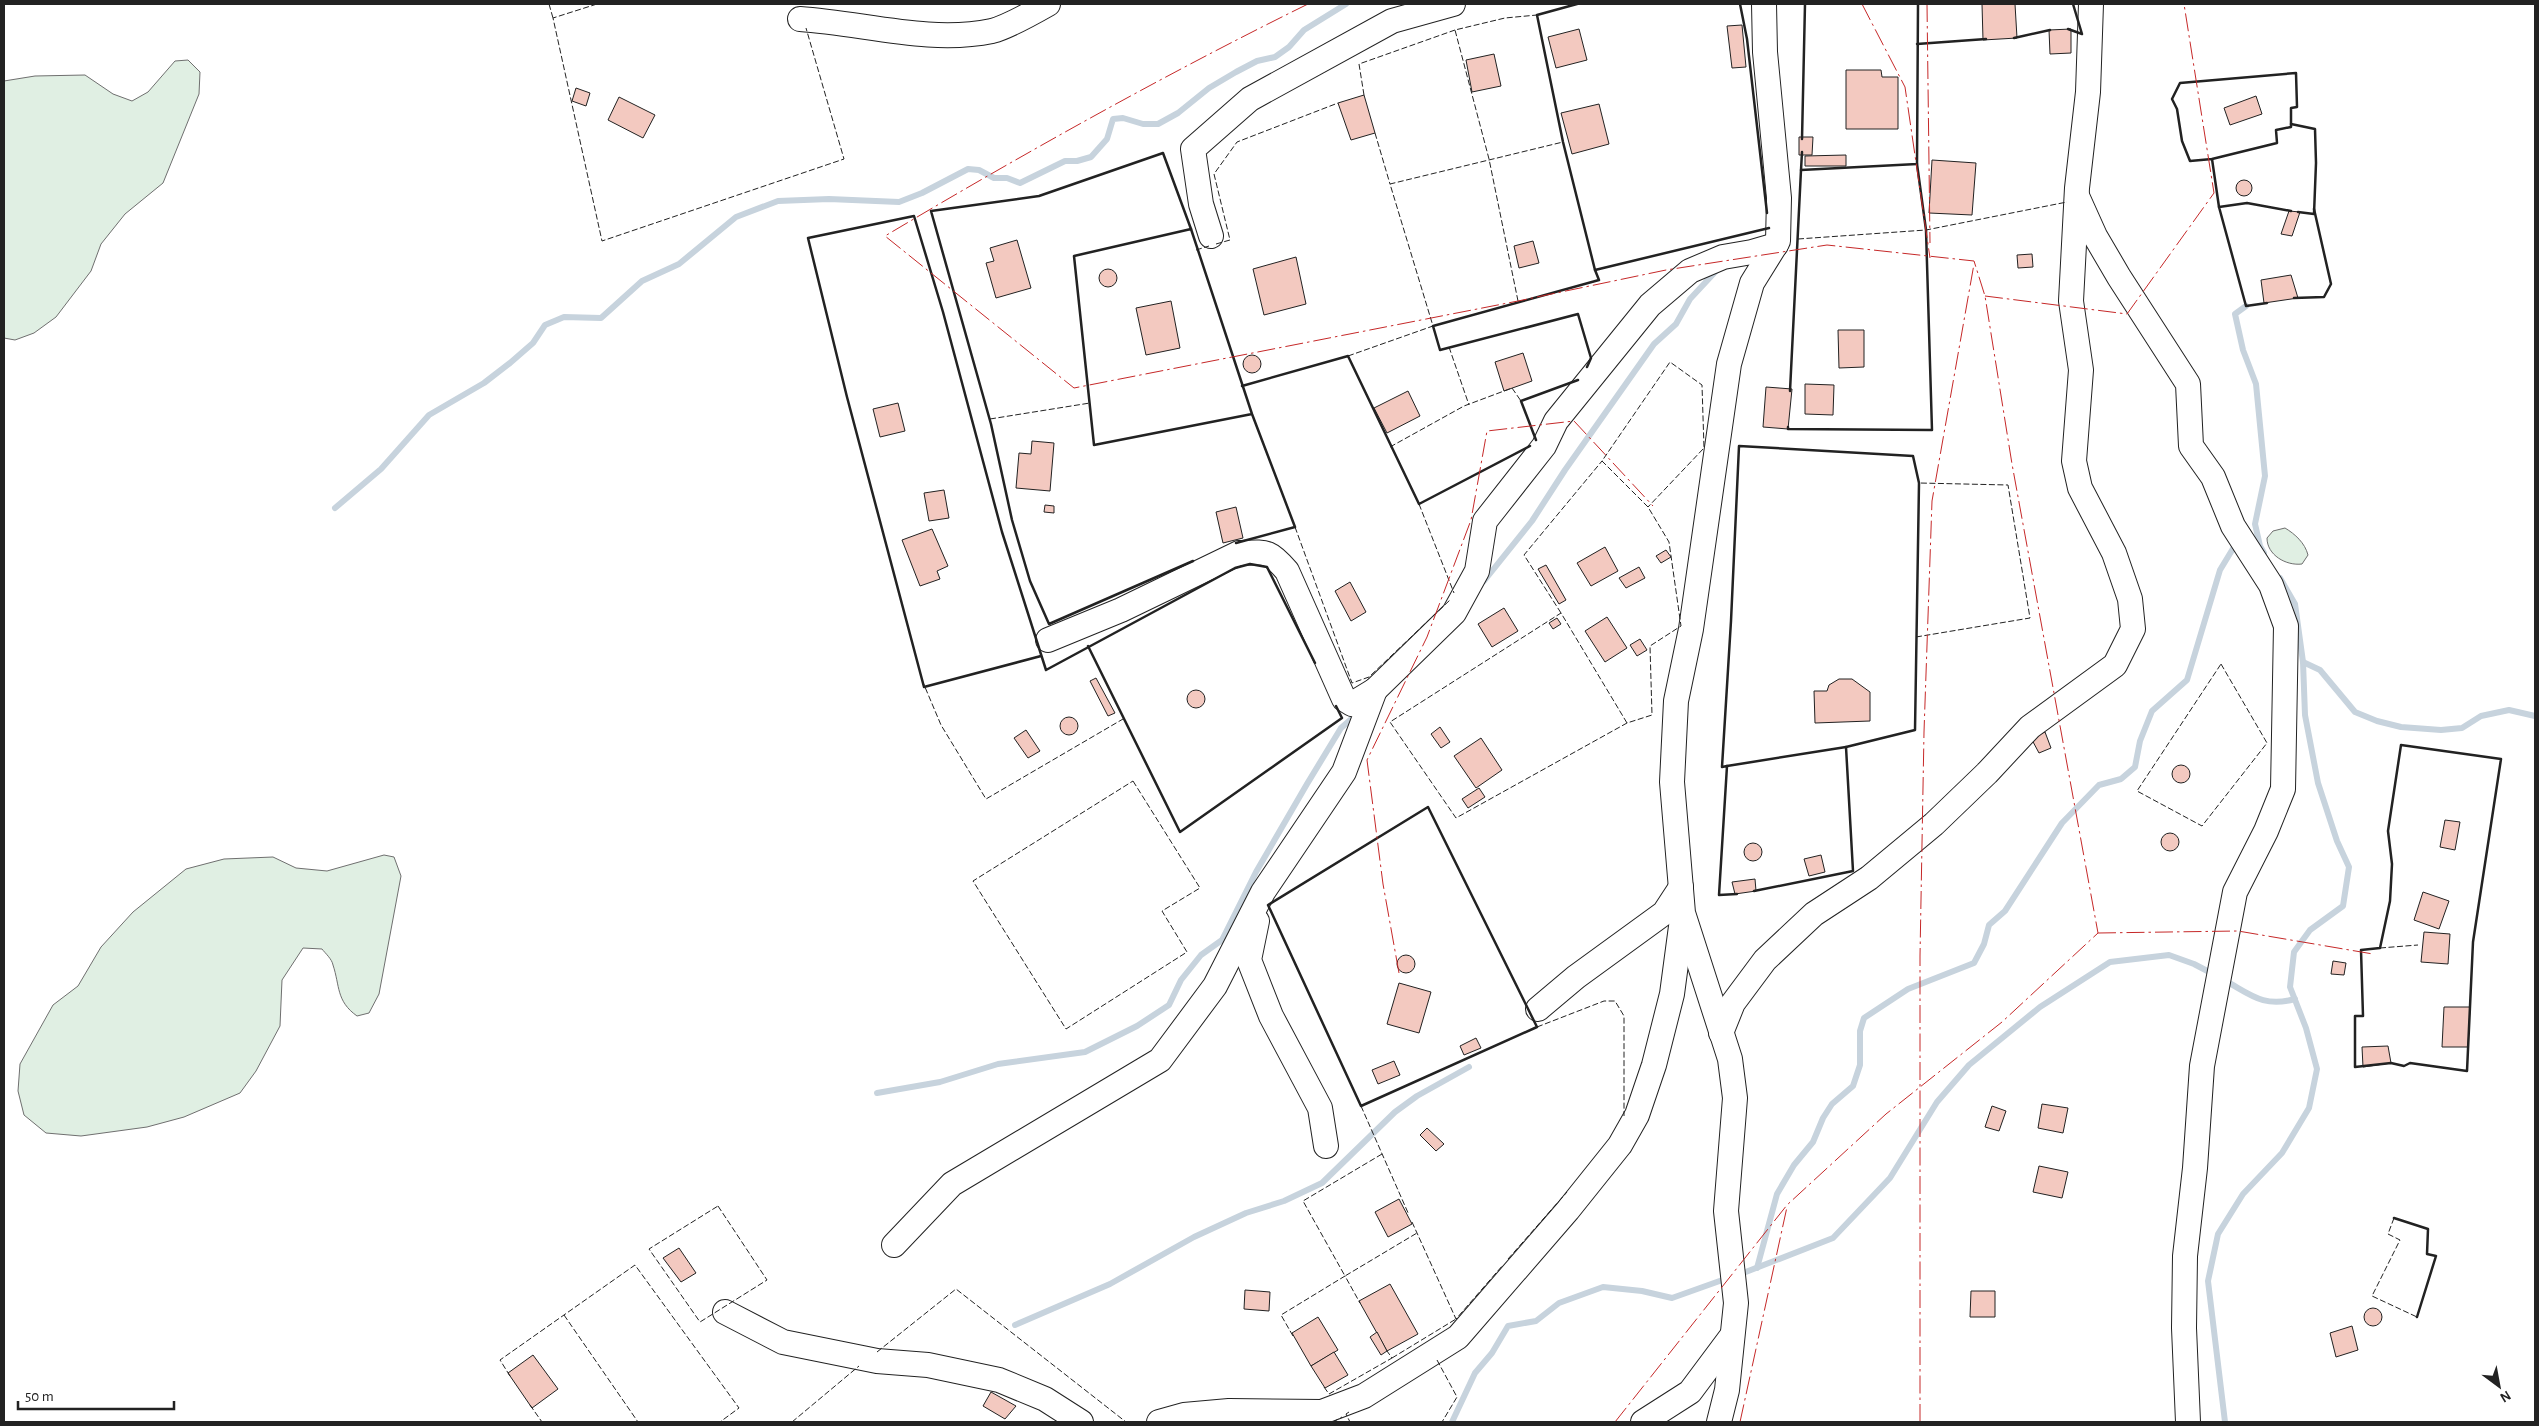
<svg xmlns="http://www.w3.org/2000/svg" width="2539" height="1426" font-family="'Alegreya Sans',sans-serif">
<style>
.green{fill:#e0efe3;stroke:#6f6f6f}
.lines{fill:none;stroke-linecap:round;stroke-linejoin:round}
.stream{stroke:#c7d3dd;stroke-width:6}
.building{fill:#f3c9c0;stroke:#222}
.minor-casing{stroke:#222;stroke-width:26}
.minor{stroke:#fff;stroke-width:24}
.fence{stroke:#222;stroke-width:1;stroke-dasharray:6 2.5;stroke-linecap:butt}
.wall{stroke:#222;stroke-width:2.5}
.power{stroke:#c62828;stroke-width:1;stroke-dasharray:18 4 2.5 4;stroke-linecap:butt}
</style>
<rect width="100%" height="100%" fill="#fff"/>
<g class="green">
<polygon points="188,60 200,72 199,94 163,183 125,214 101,244 91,271 56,317 34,333 15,340 4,338 4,81 35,76 85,75 113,94 132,101 148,92 175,61"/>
<path d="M 2285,528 C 2295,534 2305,543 2308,555 L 2302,564 C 2286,566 2267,555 2267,538 L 2273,531 Z"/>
<path d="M 384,855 L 394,857 L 401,876 L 379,994 L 369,1013 L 357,1016 C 336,1001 340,986 333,965 C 332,959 325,953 322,949 L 303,948 L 282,980 L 280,1026 L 256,1071 L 240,1093 L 184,1117 L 147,1127 L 81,1136 L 46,1133 L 24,1115 L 18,1091 L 20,1064 L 53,1005 L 78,986 L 101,947 L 133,912 L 186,869 L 224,859 L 273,857 L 296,868 L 327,871 Z"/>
</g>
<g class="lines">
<g class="stream">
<polyline points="2246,306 2235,314 2243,350 2256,384 2265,476 2255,524 2260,546 2264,553"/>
<polyline points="335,508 381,469 429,415 484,383 510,363 533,343 545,325 564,317 601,318 642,281 679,264 736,217 778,201 829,199 899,202 922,193 968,169 979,170 994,178 1007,178 1020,183 1065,161 1077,161 1091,157 1107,139 1113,119 1123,118 1143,124 1158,124 1178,113 1209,88 1236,72 1257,61 1275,57 1289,47 1304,30 1346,4"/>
<polyline points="1484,581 1532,521 1565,470 1654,344 1676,324 1690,299 1717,270"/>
<polyline points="2303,662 2320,670 2355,712 2377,721 2401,727 2441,730 2462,728 2481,716 2509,710 2535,716"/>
<path d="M 2224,980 C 2250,994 2263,1008 2295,999"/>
<polyline points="877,1093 940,1082 998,1064 1085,1052 1137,1026 1169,1005 1181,980 1201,955 1222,940 1256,872 1307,784 1341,728 1357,714"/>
<polyline points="1757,1268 1777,1194 1794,1165 1813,1142 1823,1118 1832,1104 1853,1086 1860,1065 1860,1031 1864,1018 1908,989 1974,963 1984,944 1989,925 2005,911 2062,823 2099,785 2121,779 2135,767 2140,741 2152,711 2187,680 2220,570 2237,542"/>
<polyline points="1738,1275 1833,1238 1890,1178 1937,1102 1969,1065 2040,1007 2110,962 2169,955 2194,964 2215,975"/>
<polyline points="1015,1325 1110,1284 1194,1237 1246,1213 1284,1201 1322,1183 1395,1112 1417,1096 1469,1067"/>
<polyline points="1452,1422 1475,1373 1492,1353 1508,1326 1536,1321 1559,1303 1603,1287 1642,1291 1672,1298 1728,1278"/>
<polyline points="2225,1422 2208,1281 2218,1234 2243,1194 2282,1153 2309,1108 2317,1069 2306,1028 2290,987 2294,952 2310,930 2343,906 2349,867 2337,841 2318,783 2305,715 2303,662 2295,604 2280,578"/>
</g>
</g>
<g class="building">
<polygon points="1982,4 2015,4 2017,38 1983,40"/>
<polygon points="1742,25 1746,67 1732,68 1727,26"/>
<polygon points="1579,29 1587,60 1556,68 1548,37"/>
<polygon points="2071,29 2071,53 2050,54 2049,30"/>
<polygon points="1494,54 1501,86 1472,92 1466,60"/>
<polygon points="1846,70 1881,70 1882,77 1898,77 1898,129 1846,129"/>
<polygon points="576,88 590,93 586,106 572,101"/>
<polygon points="1364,95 1375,133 1351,140 1338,103"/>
<polygon points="2256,96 2262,114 2230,125 2224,108"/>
<polygon points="619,97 655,115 643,138 608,120"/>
<polygon points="1599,104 1609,144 1572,154 1561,113"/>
<polygon points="1799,137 1813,137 1812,155 1799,155"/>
<polygon points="1846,155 1846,166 1805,166 1805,156"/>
<polygon points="1932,160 1976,163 1972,215 1929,213"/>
<circle cx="2244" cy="188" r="8"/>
<polygon points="2289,211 2300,212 2292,236 2281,234"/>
<polygon points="1017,240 1031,288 996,298 986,263 994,261 990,248"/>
<polygon points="1533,241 1539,263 1519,268 1514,246"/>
<polygon points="2032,254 2033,267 2018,268 2017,255"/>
<polygon points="1296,257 1306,304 1264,315 1253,269"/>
<circle cx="1108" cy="278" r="9"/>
<polygon points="2291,275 2298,298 2264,303 2261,280"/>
<polygon points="1171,301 1180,348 1146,355 1136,308"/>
<polygon points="1838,330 1864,330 1864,367 1839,368"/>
<polygon points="1523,353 1532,381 1504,391 1495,362"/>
<circle cx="1252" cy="364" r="9"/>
<polygon points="1805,384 1834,385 1833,415 1805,414"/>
<polygon points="1766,387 1792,389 1788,429 1763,427"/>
<polygon points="1408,391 1420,416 1387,433 1374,408"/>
<polygon points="898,403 905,431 880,437 873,409"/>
<polygon points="1032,441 1054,443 1050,491 1016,488 1019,453 1031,454"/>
<polygon points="944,490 949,518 929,521 924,493"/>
<polygon points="1045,505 1054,506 1054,513 1044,512"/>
<polygon points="1236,507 1243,538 1223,543 1216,512"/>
<polygon points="932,529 948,566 937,571 940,579 920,586 902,540"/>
<polygon points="1605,547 1618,571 1591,586 1577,563"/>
<polygon points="1666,550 1671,557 1661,563 1656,556"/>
<polygon points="1546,565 1566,600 1559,604 1538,569"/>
<polygon points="1639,567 1645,578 1626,588 1619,578"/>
<polygon points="1350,582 1366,612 1351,621 1335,591"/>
<polygon points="1504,608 1518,631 1492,647 1478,624"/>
<polygon points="1607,617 1627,648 1605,662 1585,631"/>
<polygon points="1557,618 1561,624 1553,629 1549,623"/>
<polygon points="1640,639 1647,650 1637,656 1630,645"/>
<polygon points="1096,678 1115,713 1108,716 1090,681"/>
<polygon points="1839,679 1852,679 1870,692 1870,721 1815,723 1814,691 1827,691 1829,685"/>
<circle cx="1196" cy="699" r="9"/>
<circle cx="1069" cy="726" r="9"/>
<polygon points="1440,727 1450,742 1441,748 1431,734"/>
<polygon points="1026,730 1040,751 1028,758 1014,738"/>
<polygon points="2045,732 2051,748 2039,753 2031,738"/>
<polygon points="1481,738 1502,770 1476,788 1454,756"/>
<circle cx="2181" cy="774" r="9"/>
<polygon points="1479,788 1485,797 1468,808 1462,799"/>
<polygon points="2445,820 2460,822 2455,850 2440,847"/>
<circle cx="2170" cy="842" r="9"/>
<circle cx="1753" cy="852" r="9"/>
<polygon points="1821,855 1825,872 1809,876 1804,859"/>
<polygon points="1755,879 1756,891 1735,894 1732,882"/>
<polygon points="2423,892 2449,901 2439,929 2414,920"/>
<polygon points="2424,932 2450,934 2448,964 2421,962"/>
<circle cx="1406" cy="964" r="9"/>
<polygon points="2333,961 2346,963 2344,975 2331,974"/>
<polygon points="1399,983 1431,992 1419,1033 1387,1024"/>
<polygon points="2444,1007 2470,1007 2468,1047 2442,1047"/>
<polygon points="1476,1038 1481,1048 1464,1055 1460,1046"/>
<polygon points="2388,1046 2391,1063 2363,1067 2362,1047"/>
<polygon points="1394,1061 1400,1075 1378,1084 1372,1070"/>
<polygon points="2042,1104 2068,1108 2063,1133 2038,1128"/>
<polygon points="1992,1106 2006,1111 1999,1131 1985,1127"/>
<polygon points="1427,1128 1444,1144 1436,1151 1420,1135"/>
<polygon points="2039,1166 2068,1172 2062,1198 2033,1192"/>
<polygon points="1399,1199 1412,1224 1388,1237 1375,1212"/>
<polygon points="679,1248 696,1273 681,1282 663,1258"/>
<polygon points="1390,1284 1418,1334 1387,1351 1359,1301"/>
<polygon points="1245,1290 1270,1292 1269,1311 1244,1309"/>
<polygon points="1971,1291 1995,1291 1995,1317 1970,1317"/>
<circle cx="2373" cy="1317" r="9"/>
<polygon points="1318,1317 1338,1350 1311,1366 1292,1333"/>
<polygon points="2352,1326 2358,1350 2336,1357 2330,1333"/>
<polygon points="1377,1332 1387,1351 1381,1355 1370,1337"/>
<polygon points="1334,1352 1348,1375 1325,1388 1311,1366"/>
<polygon points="533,1355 558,1389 532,1408 508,1373"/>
<polygon points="991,1392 1016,1406 1005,1419 983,1406"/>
</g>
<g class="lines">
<defs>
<g id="minor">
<path d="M 800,19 C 863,23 929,44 992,31 C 1007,27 1034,12 1048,4"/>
<polyline points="2077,196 2095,236 2119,277 2188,384 2191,446 2213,477 2233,526 2271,585 2286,626 2283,789 2266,831 2235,892 2202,1066 2195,1168 2185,1256 2184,1328 2188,1422"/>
<polyline points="1211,236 1201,204 1193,149 1250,99 1392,21 1453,4"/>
<path d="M 1048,640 L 1121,610 L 1239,553 C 1267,552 1269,550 1287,571 L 1344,699 L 1352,704 L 1375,690 L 1454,613 L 1477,571 L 1485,521 L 1544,446 L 1556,421 L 1650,305 L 1690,271 L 1723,257 L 1752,252 L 1776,245"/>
<polyline points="1257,921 1249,960 1271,1016 1320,1108 1326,1146"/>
<polyline points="1538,1009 1576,977 1664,913 1681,887"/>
<polyline points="1721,1033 1733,1003 1765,960 1814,914 1869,878 1934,824 1987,773 2030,727 2115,665 2133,629 2130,599 2114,553 2080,488 2074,461 2081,370 2071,301 2077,188 2088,92 2091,4"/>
<polyline points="894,1245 952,1184 1160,1060 1215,986 1263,892 1344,772 1375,690"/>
<polyline points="725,1312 783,1342 877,1361 928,1365 999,1380 1045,1399 1081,1422"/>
<polyline points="1159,1422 1184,1415 1229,1411 1322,1412 1364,1396 1458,1337 1568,1210 1620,1145 1637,1115 1654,1065 1672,994 1682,919"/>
<polyline points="1643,1422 1690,1392 1731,1337"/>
<polyline points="1719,1422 1727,1390 1736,1303 1726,1211 1735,1098 1730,1059 1683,913 1672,782 1676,701 1691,629 1729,364 1752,283 1778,241 1779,198 1765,52 1764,4"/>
</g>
</defs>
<use href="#minor" class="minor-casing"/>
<use href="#minor" class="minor"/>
<g class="fence">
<polyline points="549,4 553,18"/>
<polyline points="597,4 553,18 602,241 844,159 806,28"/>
<polyline points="1364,95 1359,64 1455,30"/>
<polyline points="1375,133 1390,184"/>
<polyline points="1798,239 1926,230 2067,202"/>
<polyline points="1216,244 1230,240 1214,174 1237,142 1338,103"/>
<polyline points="1196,250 1209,246"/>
<polyline points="1518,301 1489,159 1455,30 1505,18 1537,15"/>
<polyline points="1449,347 1469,405"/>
<polyline points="1348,356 1433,326 1390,184 1563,142"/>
<polyline points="990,419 1090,403"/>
<polyline points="1390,447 1464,406 1512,388 1521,401"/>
<polyline points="1419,504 1454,593"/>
<polyline points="1295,527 1352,683 1369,677 1450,600"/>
<polyline points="1561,613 1524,555 1602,461"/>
<polyline points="1916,637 2030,618 2008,485 1919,483"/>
<polygon points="2221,664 2267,743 2202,826 2137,791"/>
<polyline points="922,680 941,725 986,799 1123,719"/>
<polyline points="1627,723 1561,613 1390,722 1456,818 1627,723 1652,715 1650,646 1681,626 1669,542 1648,507 1602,461 1670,362 1702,385 1704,448 1648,507"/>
<polygon points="1133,781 1200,888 1162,911 1187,952 1066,1029 973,881"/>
<polyline points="2380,948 2418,945"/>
<polyline points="1537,1027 1604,1001 1615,1001 1624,1016 1624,1116"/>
<polyline points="1361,1106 1409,1215"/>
<polyline points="1382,1154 1303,1201 1345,1276 1417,1233"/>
<polygon points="718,1206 767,1280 700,1322 649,1249"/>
<polyline points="2394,1218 2388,1234 2400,1240 2372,1296 2417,1317"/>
<polyline points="1412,1222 1456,1319 1503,1265"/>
<polyline points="1508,1259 1567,1192"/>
<polyline points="564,1315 638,1422"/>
<polyline points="1293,1336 1281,1315 1345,1276 1360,1303"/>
<polyline points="877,1352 956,1289 1126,1422"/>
<polyline points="1392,1358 1456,1319"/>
<polyline points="1437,1360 1457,1397 1442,1422"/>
<polyline points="510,1376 500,1360 635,1265 739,1408 720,1422"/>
<polyline points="1324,1387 1329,1394 1392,1358 1387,1351"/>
<polyline points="530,1405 542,1422"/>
<polyline points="1349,1412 1346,1414 1350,1422"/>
<polyline points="792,1422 859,1366"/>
<polyline points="1333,1422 1342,1417"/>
</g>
<g class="wall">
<polyline points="1577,4 1537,15 1563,142 1595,270 1769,228"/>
<polyline points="1740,4 1747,39 1767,213"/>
<polyline points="2068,29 2082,34 2073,4"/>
<polyline points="2014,38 2050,30"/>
<polyline points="1917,44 1986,39"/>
<polyline points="2291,124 2315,129 2316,163 2314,214 2298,212"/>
<polyline points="1802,139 1805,4"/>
<polyline points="1802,152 1801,170 1917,164 1918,4"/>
<polyline points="2212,159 2190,161 2182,141 2177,109 2172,99 2180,83 2296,73 2297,107 2291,108 2291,127 2276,130 2277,143 2212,159 2219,207"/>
<polyline points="1191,229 1163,153 1039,196 931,211 991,424 1012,520 1030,581 1049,624 1193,561"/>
<polyline points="2294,298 2324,297 2331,284 2314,209"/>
<polyline points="2267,303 2246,306 2219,207 2247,203 2291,211"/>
<polyline points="1587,367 1591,358 1578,314 1440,350 1433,326 1599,280 1595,270"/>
<polyline points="1242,386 1348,356 1419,504 1530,446"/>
<polyline points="1790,391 1801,170"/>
<polyline points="1788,427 1788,429 1932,430 1926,230 1917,164"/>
<polyline points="1536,440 1521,401 1578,380"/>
<polyline points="1236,543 1295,527 1252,414 1191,229 1074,256 1094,445 1252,414"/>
<polyline points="1088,646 1180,832 1342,718 1336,706"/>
<polyline points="1041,656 924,687 847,397 808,238 914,216 943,312 1002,532 1046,670 1235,568 1250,564 1267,567 1315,663"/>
<polygon points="2401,745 2501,759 2473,942 2467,1071 2410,1063 2404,1066 2391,1063 2355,1067 2355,1016 2363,1016 2361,950 2380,948 2390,901 2392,864 2388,831"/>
<polyline points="1727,766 1846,747 1853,871 1754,891"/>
<polygon points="1428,807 1537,1027 1361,1106 1268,905"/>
<polyline points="1737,894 1719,895 1727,766 1722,767 1731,621 1739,446 1913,456 1919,483 1915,730 1846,747"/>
<polyline points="2394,1218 2428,1229 2427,1254 2436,1256 2417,1317"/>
</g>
<g class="power">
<path d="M 1308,4 C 1164,75 1023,154 885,236 L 1074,388 L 1518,301 L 1666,270 L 1827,245 L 1974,261"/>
<polyline points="1862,4 1905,87 1930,258"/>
<polyline points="1927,4 1930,243"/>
<polyline points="1985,296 2127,314 2214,193 2184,4"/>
<polyline points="2098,933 2238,931 2373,954"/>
<polyline points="1399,973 1383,884 1367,760 1427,637 1471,520 1487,431 1574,421 1653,506"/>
<polyline points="1615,1422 1787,1205 1886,1114 2002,1022 2098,933 2012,464 1985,296 1974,261"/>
<polyline points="1740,1422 1787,1207"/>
<polyline points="1920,1422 1920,956 1924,732 1932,501 1974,264"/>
</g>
</g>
<rect width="2539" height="1426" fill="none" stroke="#222222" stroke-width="10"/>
<g transform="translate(2499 1386) rotate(148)" stroke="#ffffff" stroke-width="4" paint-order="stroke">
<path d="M0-4L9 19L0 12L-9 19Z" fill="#222222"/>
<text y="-8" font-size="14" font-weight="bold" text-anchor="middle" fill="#222222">N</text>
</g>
<path d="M18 1401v8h156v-8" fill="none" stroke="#222222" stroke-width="2.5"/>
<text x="25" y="1401" font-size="15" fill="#222222" stroke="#ffffff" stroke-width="4" paint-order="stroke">50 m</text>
</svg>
